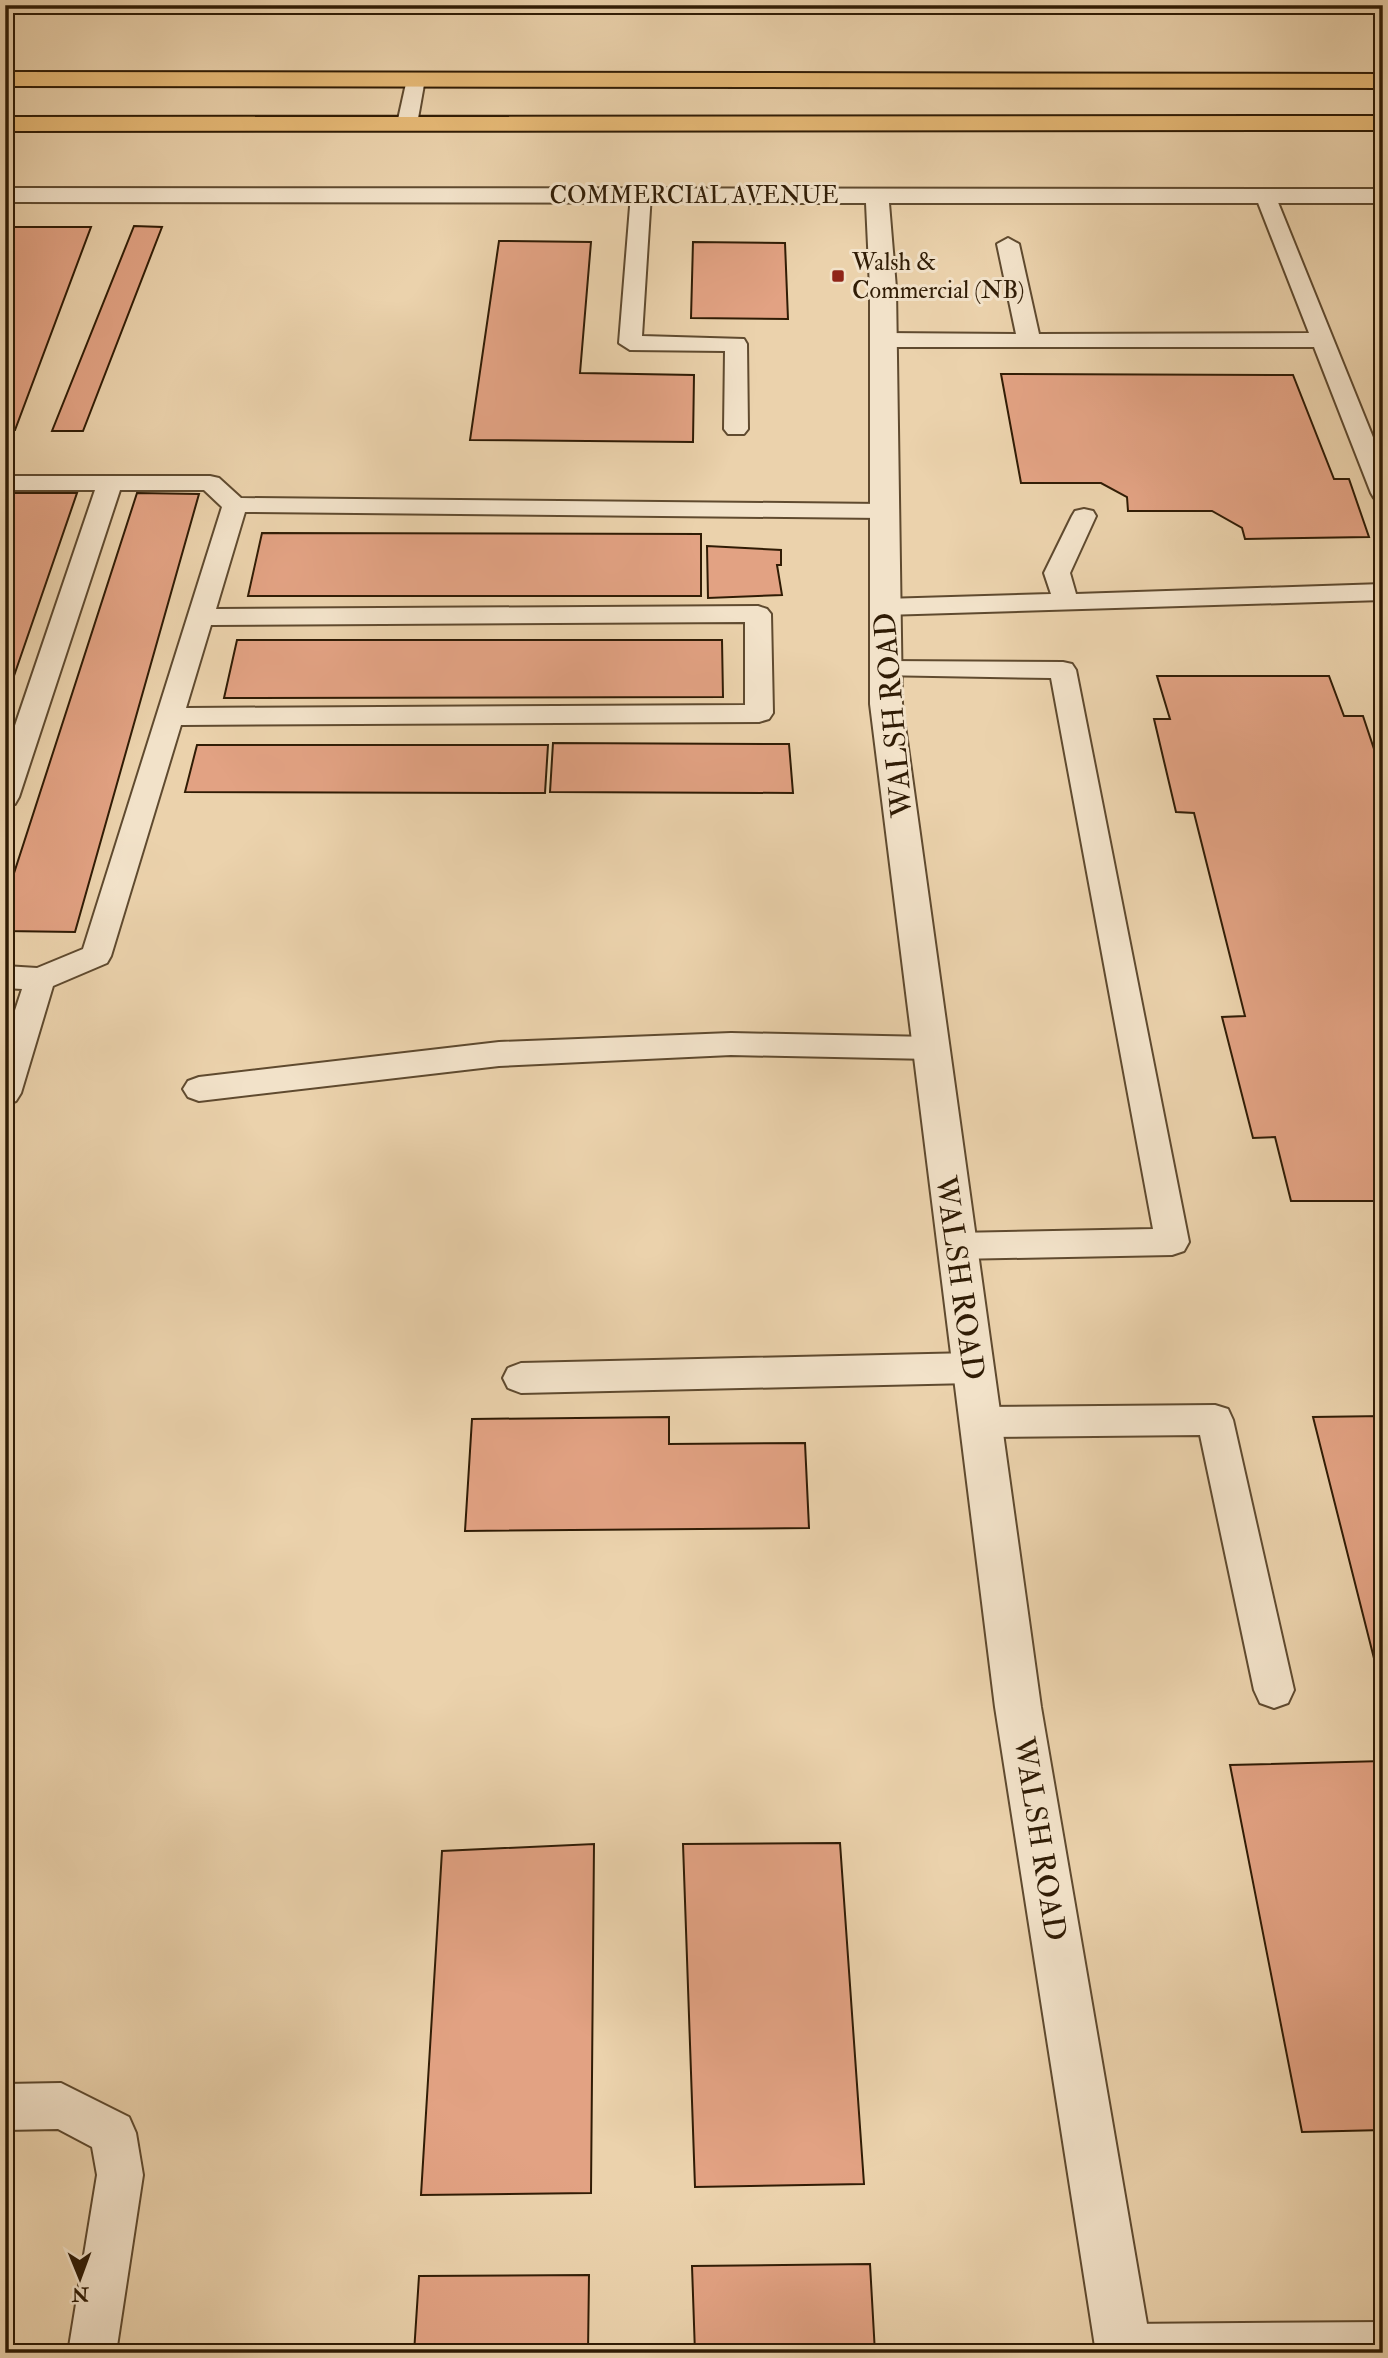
<svg xmlns="http://www.w3.org/2000/svg" width="1388" height="2358" font-family="'IM FELL Double Pica',serif">
<style>
.building{fill:#e2a283;stroke:#301c05;stroke-width:2}
.lines{fill:none;stroke-linecap:round;stroke-linejoin:round}
.service-casing{stroke:#5f4a2f;stroke-width:4}
.tertiary-casing{stroke:#5f4a2f;stroke-width:4}
.motorway-casing{stroke:#301c05;stroke-width:4}
.service{fill:#f2e2c9;fill-rule:evenodd}
.tertiary{fill:#f2e2c9;fill-rule:evenodd}
.motorway{fill:#e6b976;fill-rule:evenodd}
.poi-dot{fill:#8f2418;stroke:#f2e2c9;stroke-width:2.5}
.labels{text-anchor:middle;stroke-width:6;stroke-linejoin:round;paint-order:stroke}
.far-street-label{font-size:24px;fill:#301c05;stroke:#f2e2c9}
.far-poi-label{font-size:24px;fill:#301c05;stroke:#f2e2c9;text-anchor:start}
.street-label{font-size:30px;fill:#301c05;stroke:#f2e2c9}
</style>
<rect width="100%" height="100%" fill="#ebd2ac"/>
<filter id="stains"><feTurbulence type="fractalNoise" baseFrequency=".00286" numOctaves="4"/><feColorMatrix values="0 0 0 0 .2 0 0 0 0 .09 0 0 0 0 .02 0 0 0 .5 -.17"/></filter>
<radialGradient id="worn" r=".72"><stop offset=".6" stop-color="#630" stop-opacity="0"/><stop offset="1" stop-color="#630" stop-opacity=".3"/></radialGradient>
<g class="building">
<polygon points="134,226 162,227 83,431 52,431"/>
<polygon points="5,227 91,227 15,430 5,430"/>
<polygon points="499,241 591,242 580,373 694,375 693,442 470,440"/>
<polygon points="693,242 785,243 788,319 691,318"/>
<polygon points="1001,374 1293,375 1334,479 1349,479 1369,537 1245,539 1242,528 1212,511 1128,511 1127,497 1101,483 1021,483"/>
<polygon points="5,493 77,493 5,702"/>
<polygon points="137,493 199,494 75,932 5,931 5,901"/>
<polygon points="262,533 701,534 701,596 248,596"/>
<polygon points="707,546 781,550 781,565 777,565 782,595 708,598"/>
<polygon points="237,640 722,640 723,697 224,698"/>
<polygon points="1157,676 1329,676 1344,716 1363,716 1383,776 1383,1201 1291,1201 1275,1137 1253,1138 1222,1017 1245,1016 1194,813 1176,812 1154,719 1170,719"/>
<polygon points="553,743 789,744 793,793 550,792"/>
<polygon points="197,745 548,745 545,793 185,792"/>
<polygon points="1383,1416 1383,1694 1313,1417"/>
<polygon points="669,1417 669,1444 805,1443 809,1528 465,1531 472,1419"/>
<polygon points="1383,1761 1383,2130 1302,2132 1230,1765"/>
<polygon points="840,1843 864,2184 695,2187 683,1844"/>
<polygon points="594,1844 591,2193 421,2195 442,1851"/>
<polygon points="870,2264 875,2353 695,2353 692,2266"/>
<polygon points="589,2275 588,2353 414,2353 419,2276"/>
</g>
<g class="lines">
<defs>
<g id="service">
<polygon points="416,73 425,79 417,124 407,130 397,124 407,79"/>
<polygon points="641,188 651,194 642,336 744,339 747,344 748,429 744,434 728,434 724,429 725,351 630,350 619,343 631,194"/>
<polygon points="1265,189 1275,195 1383,462 1383,500 1374,498 1371,493 1314,347 883,347 872,340 883,333 1016,334 997,244 1008,238 1019,244 1039,334 1309,333 1255,195"/>
<path d="M 5,476 L 210,476 L 219,478 L 241,498 L 883,504 L 892,506 L 895,511 L 892,516 L 883,518 L 245,512 L 216,609 L 758,606 L 767,609 L 771,614 L 773,713 L 769,719 L 759,722 L 181,725 L 111,956 L 107,963 L 53,986 L 21,1093 L 16,1101 L 5,1105 L 5,1041 L 22,989 L 5,988 L 5,966 L 37,968 L 83,949 L 222,507 L 204,490 L 120,490 L 19,797 L 15,804 L 5,806 L 5,755 L 95,490 L 5,490 ZM 745,622 L 745,705 L 186,708 L 211,625 Z"/>
<polygon points="1084,509 1093,511 1096,516 1070,573 1076,594 1383,584 1383,600 884,615 875,612 871,607 875,602 884,599 1051,594 1044,573 1072,516 1075,511"/>
<polygon points="885,661 1063,662 1072,664 1076,670 1189,1242 1184,1251 1172,1255 955,1259 943,1255 938,1246 943,1237 955,1233 1153,1229 1051,678 876,675 872,669 876,663"/>
<polygon points="731,1033 931,1037 942,1040 947,1048 942,1056 931,1059 731,1055 499,1066 199,1101 188,1097 183,1089 188,1081 199,1077 499,1042"/>
<polygon points="972,1353 985,1358 990,1368 985,1378 972,1383 521,1393 508,1388 503,1378 508,1368 521,1363"/>
<polygon points="1215,1405 1228,1409 1233,1420 1294,1690 1288,1703 1274,1708 1260,1703 1254,1690 1200,1435 979,1437 966,1433 961,1422 966,1411 979,1407"/>
<polygon points="61,2083 129,2117 136,2133 143,2175 116,2353 68,2353 97,2175 92,2147 58,2129 5,2130 5,2084"/>
<polygon points="1383,2322 1383,2353 1101,2353 1099,2348 1106,2331 1123,2324"/>
</g>
<polygon id="tertiary" points="5,188 1383,189 1383,203 889,203 896,288 902,704 1041,1707 1152,2353 1096,2353 995,1707 870,704 870,288 866,203 5,202"/>
<g id="motorway">
<polygon points="5,72 1383,74 1383,88 5,86"/>
<polygon points="1383,116 1383,130 5,131 5,117"/>
</g>
</defs>
<use href="#service" class="service-casing"/>
<use href="#tertiary" class="tertiary-casing"/>
<use href="#motorway" class="motorway-casing"/>
<use href="#service" class="service"/>
<use href="#tertiary" class="tertiary"/>
<use href="#motorway" class="motorway"/>
</g>
<rect class="poi-dot" x="831" y="269" width="14" height="14" rx="3.5"/>
<g class="labels">
<g class="far-street-label">
<text x="694" y="203">COMMERCIAL AVENUE</text>
</g>
<g class="far-poi-label">
<text x="852" y="270">Walsh &amp;<tspan x="852" dy="28">Commercial (NB)</tspan></text>
</g>
<g class="street-label">
<text transform="translate(893 715) rotate(-95)" y="10">WALSH ROAD</text>
<text transform="translate(960 1278) rotate(82)" y="10">WALSH ROAD</text>
<text transform="translate(1040 1839) rotate(81)" y="10">WALSH ROAD</text>
</g>
</g>
<rect width="1388" height="2358" fill="none" stroke="#ebd2ac" stroke-width="28"/>
<rect x="7" y="7" width="1374" height="2344" fill="none" stroke="#301c05" stroke-width="3.5"/>
<rect x="14" y="14" width="1360" height="2330" fill="none" stroke="#301c05" stroke-width="2"/>
<g transform="translate(80 2278) rotate(179)" stroke="#f2e2c9" stroke-width="5" paint-order="stroke">
<path d="M0-5L12 26L0 18L-12 26Z" fill="#301c05"/>
<text y="-10" font-size="19" font-weight="bold" text-anchor="middle" fill="#301c05">N</text>
</g>
<rect width="100%" height="100%" filter="url(#stains)"/>
<rect width="100%" height="100%" fill="url(#worn)"/>
</svg>
